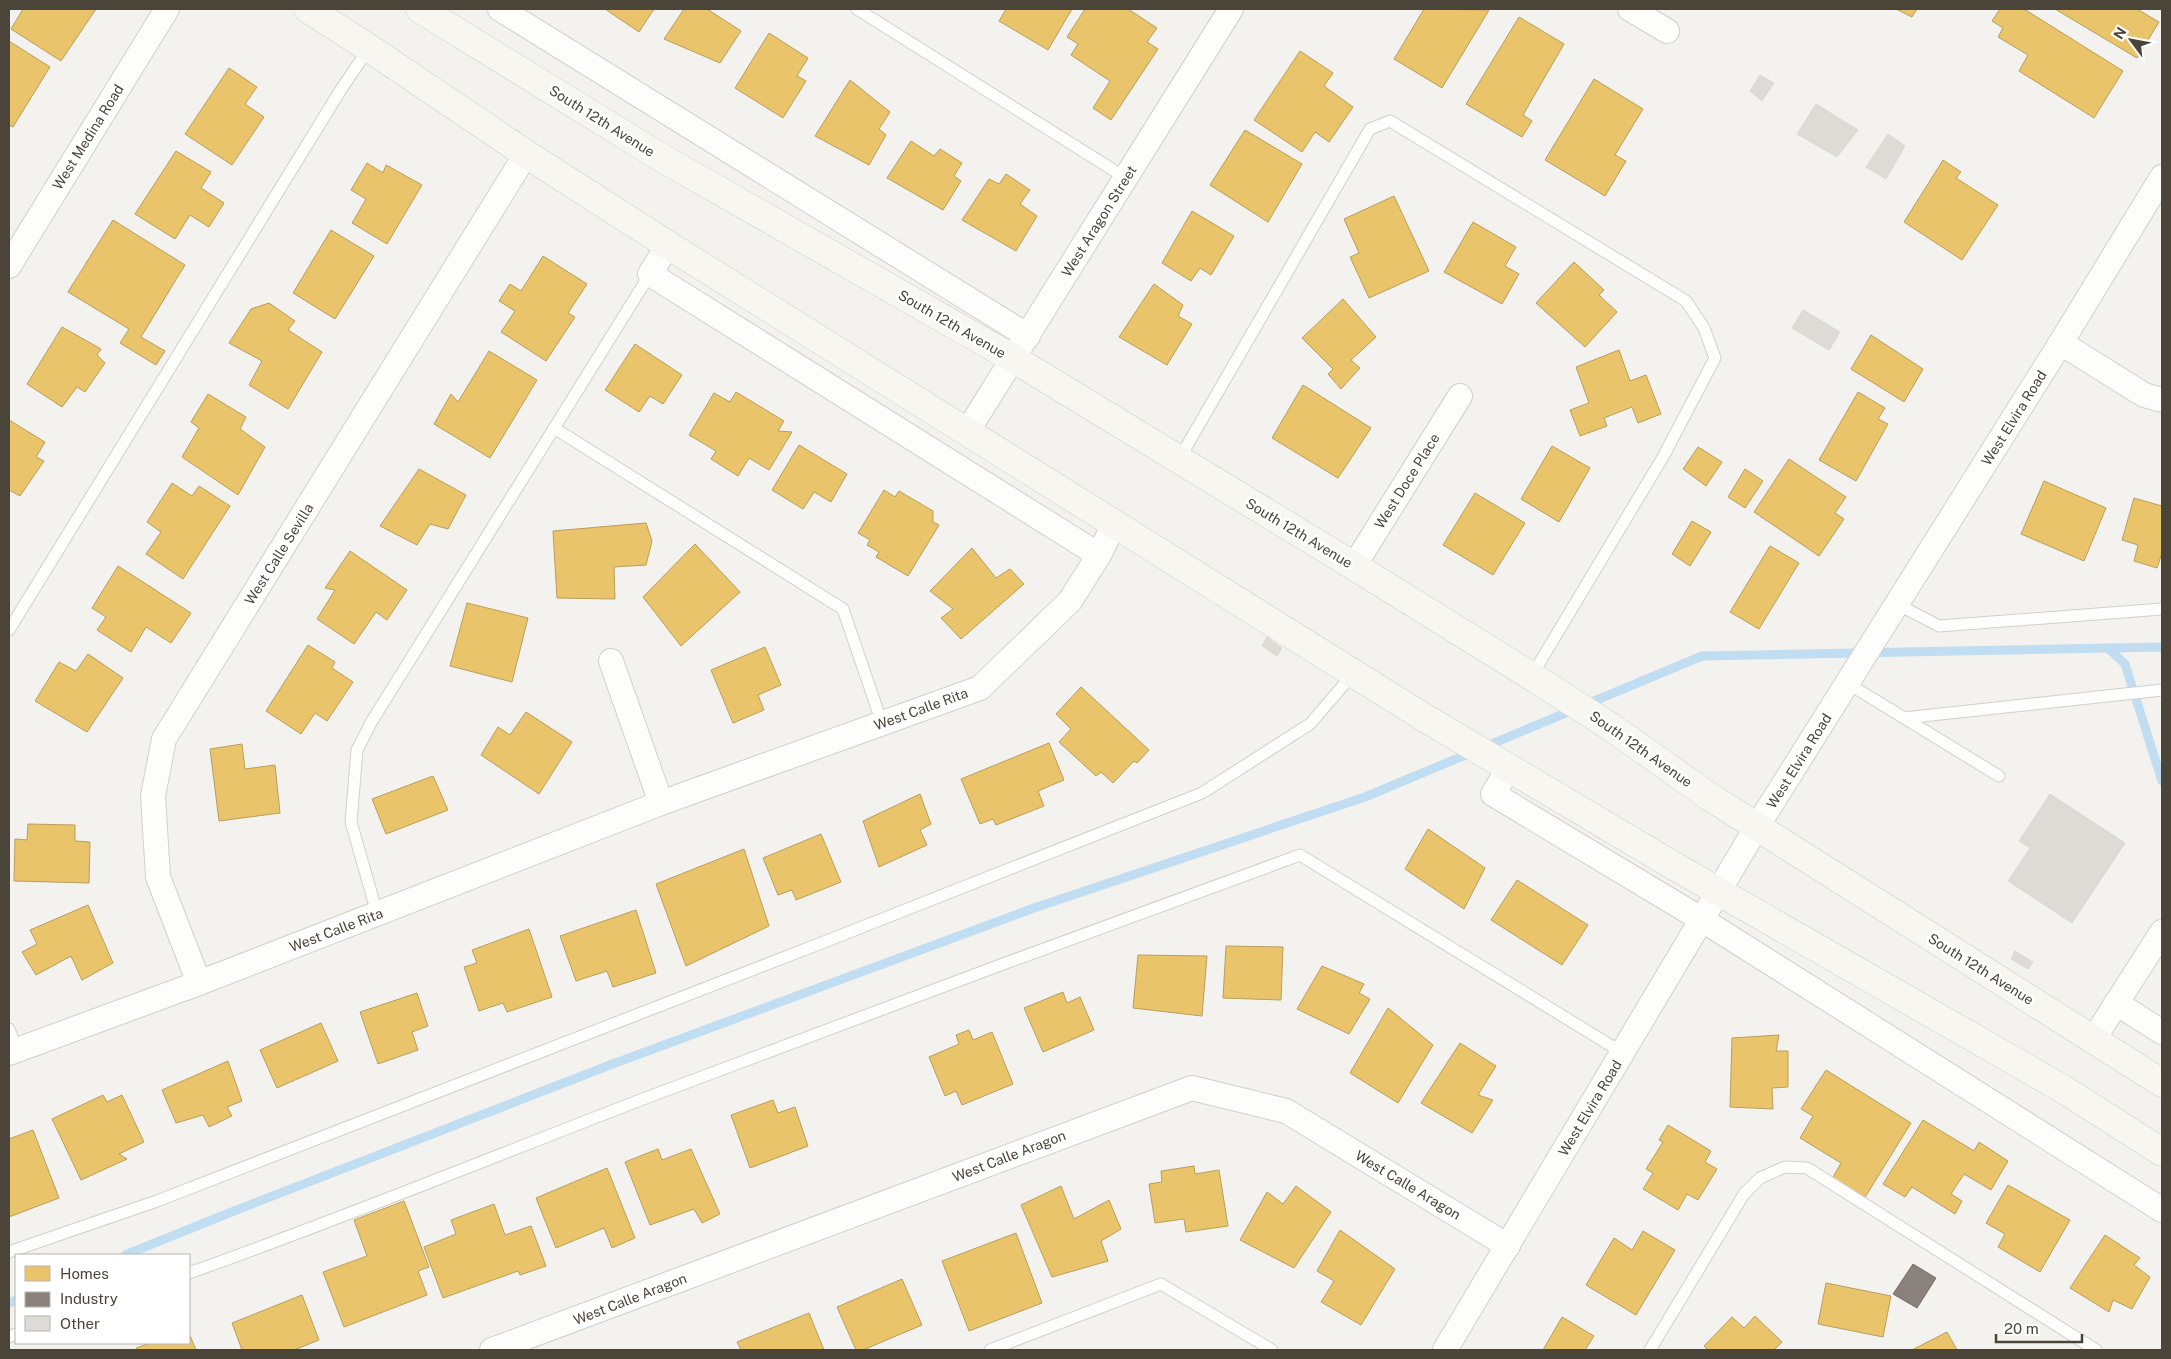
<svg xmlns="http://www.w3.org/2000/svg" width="2171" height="1359" font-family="'Public Sans',sans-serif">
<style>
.homes{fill:#e9c46a;stroke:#ba9e5b}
.industry{fill:#8a817c;stroke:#776f68}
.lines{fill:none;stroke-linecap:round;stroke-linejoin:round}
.stream{stroke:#c0ddf1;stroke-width:9}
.building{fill:#dedbd6;stroke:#dcd9d4}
.lane-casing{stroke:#d2d0cb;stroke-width:13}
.street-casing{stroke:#d2d0cb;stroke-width:26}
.secondary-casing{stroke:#d3cfc5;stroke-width:29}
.lane{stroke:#fdfdfc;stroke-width:11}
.street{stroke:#fdfdfc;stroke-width:24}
.secondary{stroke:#f7f6f1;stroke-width:28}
.labels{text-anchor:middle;stroke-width:5;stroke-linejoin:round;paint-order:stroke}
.street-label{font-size:14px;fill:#4b4439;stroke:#fff}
</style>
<rect width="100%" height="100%" fill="#f4f2ee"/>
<g class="homes">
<polygon points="23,9 96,9 61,61 11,29"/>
<polygon points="605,9 654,9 639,32"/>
<polygon points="684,9 707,9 741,31 720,63 664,39"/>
<polygon points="1006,9 1072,9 1048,50 999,21"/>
<polygon points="1085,9 1128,9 1157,28 1147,42 1158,49 1111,120 1093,108 1110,81 1071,55 1078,44 1067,37"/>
<polygon points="1424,9 1489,10 1442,88 1394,59"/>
<polygon points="1896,9 1917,9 1912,17"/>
<polygon points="2000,9 2024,9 2123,71 2094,118 2019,71 2028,55 1998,37 2003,28 1992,21"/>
<polygon points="2055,9 2137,9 2159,22 2137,58"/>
<polygon points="1519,17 1564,44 1523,115 1532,121 1522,137 1466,104"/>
<polygon points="769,33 808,58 797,76 806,81 783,118 735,88"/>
<polygon points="9,41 50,67 13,127 9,125"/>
<polygon points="1300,51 1333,73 1324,86 1353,107 1329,142 1315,132 1302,152 1254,120"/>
<polygon points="229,68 257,87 245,104 264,117 232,165 185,134"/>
<polygon points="1594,79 1643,109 1615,155 1626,161 1605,196 1545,160"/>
<polygon points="850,80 890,112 879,129 886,135 869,165 815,136"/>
<polygon points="1245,130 1302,164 1268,222 1210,185"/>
<polygon points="911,141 934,156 940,149 962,163 954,176 961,181 943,210 887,178"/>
<polygon points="176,151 211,172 201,188 224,203 209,227 190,215 175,239 135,214"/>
<polygon points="1943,160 1961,172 1956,178 1998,205 1962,260 1904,222"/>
<polygon points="367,163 383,173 386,165 422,185 387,244 352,223 366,199 351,190"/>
<polygon points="1006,174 1030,190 1020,204 1037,216 1016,251 962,220 989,179 999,184"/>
<polygon points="1394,196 1429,271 1369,298 1350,257 1359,253 1344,219"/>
<polygon points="1192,211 1234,236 1211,275 1200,268 1191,281 1162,263"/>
<polygon points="113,220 185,265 141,337 165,351 156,365 120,343 129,329 68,292"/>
<polygon points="1473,222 1516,247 1505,266 1519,274 1502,304 1444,272"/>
<polygon points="331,230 374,256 335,319 293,293"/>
<polygon points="543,256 587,284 568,313 575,317 546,361 501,332 515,311 499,301 510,284 521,291"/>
<polygon points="1574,262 1604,290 1599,295 1617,312 1585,347 1536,303"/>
<polygon points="1154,284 1183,305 1178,316 1192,324 1167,365 1119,337"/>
<polygon points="1343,299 1376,337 1351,360 1360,368 1341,389 1328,374 1333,369 1302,338"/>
<polygon points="269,303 295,321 288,330 322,352 288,409 249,385 262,361 229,343 251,309"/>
<polygon points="62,327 101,349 97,355 105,363 85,392 77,387 62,407 27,384"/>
<polygon points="1871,335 1923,369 1904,402 1851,369"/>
<polygon points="635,344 682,375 663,404 650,396 639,412 605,390"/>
<polygon points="1619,350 1630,381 1646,375 1661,414 1638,423 1632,407 1604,418 1607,426 1580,436 1570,410 1589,403 1576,367"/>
<polygon points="489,351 537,380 490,458 434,424 451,394 458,402"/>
<polygon points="1303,385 1371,428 1338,478 1272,438"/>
<polygon points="736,392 784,421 778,431 792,432 769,470 749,458 738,476 711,459 716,451 689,435 714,393 730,402"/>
<polygon points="1858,392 1885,408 1878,419 1888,424 1856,481 1819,460"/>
<polygon points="208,394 246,417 240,429 265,447 238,495 182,457 199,428 191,422"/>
<polygon points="9,420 45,442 36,457 44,461 20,496 9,490"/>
<polygon points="799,445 847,474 831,502 814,492 803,509 772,490"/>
<polygon points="1552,446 1590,468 1559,522 1521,499"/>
<polygon points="1698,447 1722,462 1706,486 1683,469"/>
<polygon points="1789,459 1846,497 1835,513 1844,519 1819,556 1754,512"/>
<polygon points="419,469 466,495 448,529 430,524 417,545 380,526"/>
<polygon points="1745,469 1763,481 1745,508 1728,497"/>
<polygon points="2044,481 2106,508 2084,561 2021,534"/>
<polygon points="172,483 192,496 199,486 230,506 183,579 146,554 161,532 147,522"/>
<polygon points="884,490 895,497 899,491 933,511 933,522 939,525 908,576 876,557 879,552 867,545 870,540 858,533"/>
<polygon points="1475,493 1525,523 1493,575 1443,545"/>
<polygon points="2134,498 2162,506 2162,553 2157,568 2134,561 2138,545 2122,540"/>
<polygon points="1692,521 1711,532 1690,566 1672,554"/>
<polygon points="646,523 652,541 646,565 614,567 615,599 557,598 553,531"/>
<polygon points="695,544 740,592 681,646 643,597"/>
<polygon points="1770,546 1799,563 1759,629 1730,612"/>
<polygon points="972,548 996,578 1010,569 1024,584 961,639 941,618 953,609 930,591"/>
<polygon points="350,551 407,590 387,620 376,612 354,644 317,619 335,590 325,588"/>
<polygon points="118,566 191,613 171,643 146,627 131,652 97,630 106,617 92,608"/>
<polygon points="467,603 528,618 512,682 450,666"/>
<polygon points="308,645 335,662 332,668 353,682 327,721 315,713 301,734 266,711"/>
<polygon points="765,647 781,685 758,695 764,710 733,723 711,670"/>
<polygon points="88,654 123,678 87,732 35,701 59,662 76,671"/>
<polygon points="1081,687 1149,750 1137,763 1134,761 1113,783 1101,772 1096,776 1059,742 1071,729 1056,714"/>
<polygon points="526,712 572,742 539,794 481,755 498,727 510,735"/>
<polygon points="1049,743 1064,780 1038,791 1044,806 996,825 993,819 980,824 961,779"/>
<polygon points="242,744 245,769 275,765 280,813 219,821 210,749"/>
<polygon points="433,776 448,810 386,834 372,799"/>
<polygon points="920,794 931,824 920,830 927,845 879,867 863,821"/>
<polygon points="28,824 75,825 75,841 90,842 89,883 14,881 15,839 27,840"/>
<polygon points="1428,829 1485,868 1464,909 1405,869"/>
<polygon points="821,834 841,882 796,900 792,890 778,895 763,858"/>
<polygon points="744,849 769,926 686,966 656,884"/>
<polygon points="1517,880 1588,925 1562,965 1491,920"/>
<polygon points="88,905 113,963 82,980 71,956 36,975 22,952 37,944 30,930"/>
<polygon points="636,910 656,973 613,987 607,971 576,981 560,936"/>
<polygon points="529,929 552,997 507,1012 503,1003 479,1011 464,967 477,963 472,950"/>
<polygon points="1226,946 1283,947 1281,1000 1223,998"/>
<polygon points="1138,955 1207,956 1202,1016 1133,1008"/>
<polygon points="1322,966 1364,984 1359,993 1370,999 1349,1034 1297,1009"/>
<polygon points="1063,992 1067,1003 1080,997 1094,1030 1043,1052 1024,1008"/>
<polygon points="417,993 428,1026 412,1032 418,1050 378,1064 360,1012"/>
<polygon points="1388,1008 1433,1045 1398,1103 1350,1073"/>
<polygon points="321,1023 338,1061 277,1088 260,1050"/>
<polygon points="969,1030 973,1040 992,1032 1013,1084 962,1105 956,1091 945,1096 929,1057 959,1044 956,1035"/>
<polygon points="1779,1035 1776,1051 1788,1051 1788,1087 1772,1088 1773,1109 1730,1107 1732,1038"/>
<polygon points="1460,1043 1496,1066 1478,1095 1493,1100 1472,1133 1421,1103"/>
<polygon points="228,1061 242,1101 227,1107 232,1116 209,1127 203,1115 176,1123 162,1090"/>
<polygon points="1826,1070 1911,1123 1864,1199 1832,1179 1841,1163 1800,1138 1813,1116 1801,1109"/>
<polygon points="103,1095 107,1102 122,1095 144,1142 119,1154 127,1159 81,1180 52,1119"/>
<polygon points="773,1100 778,1113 795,1107 808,1146 750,1168 731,1115"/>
<polygon points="1923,1120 1974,1151 1979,1142 2008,1161 1991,1190 1964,1174 1951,1194 1962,1201 1955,1214 1912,1187 1905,1197 1883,1184"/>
<polygon points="1668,1125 1711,1151 1705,1162 1717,1169 1698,1200 1687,1194 1678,1210 1643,1189 1653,1173 1646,1169 1663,1142 1659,1140"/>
<polygon points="33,1130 59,1198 9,1217 9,1139"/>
<polygon points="658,1149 662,1160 691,1149 720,1214 702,1223 694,1209 650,1225 625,1162"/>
<polygon points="1194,1166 1195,1174 1219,1170 1228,1226 1186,1232 1184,1219 1155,1223 1149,1184 1162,1182 1161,1171"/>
<polygon points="607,1168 635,1238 612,1248 604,1228 556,1248 536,1198"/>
<polygon points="2008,1185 2070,1220 2040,1272 1998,1247 2005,1234 1986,1223"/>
<polygon points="1061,1186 1074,1219 1109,1200 1121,1229 1101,1241 1108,1261 1052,1277 1021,1205"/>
<polygon points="1296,1186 1331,1212 1294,1268 1240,1240 1267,1192 1283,1204"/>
<polygon points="404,1201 429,1267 418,1271 427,1295 344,1327 323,1272 367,1256 354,1220"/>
<polygon points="494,1204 505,1235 531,1226 546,1266 520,1275 518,1271 443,1298 424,1247 456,1234 451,1220"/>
<polygon points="1340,1230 1395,1269 1361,1325 1321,1302 1334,1281 1317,1271"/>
<polygon points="1643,1231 1675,1250 1636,1315 1586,1285 1614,1238 1632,1250"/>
<polygon points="1016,1233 1042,1303 969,1331 942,1261"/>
<polygon points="2105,1235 2140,1258 2134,1265 2150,1277 2132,1309 2113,1300 2109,1312 2070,1288"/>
<polygon points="902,1279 922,1325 863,1350 856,1350 837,1307"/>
<polygon points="1826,1283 1891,1296 1883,1337 1818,1324"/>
<polygon points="302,1295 319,1340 294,1350 242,1350 232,1323"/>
<polygon points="809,1313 824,1350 741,1350 737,1342"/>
<polygon points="1755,1316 1782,1342 1774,1350 1708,1350 1704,1346 1732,1317 1744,1328"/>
<polygon points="1562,1317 1594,1336 1585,1350 1543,1350"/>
<polygon points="1947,1332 1957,1350 1912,1350"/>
<polygon points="189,1333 196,1350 137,1350 136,1348 150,1343 189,1343"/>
</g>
<polygon class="industry" points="1913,1264 1936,1278 1917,1308 1893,1294"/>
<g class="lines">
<g class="stream">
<polyline points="2108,648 2125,664 2162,781"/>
<polyline points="125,1255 229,1213 610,1065 1034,908 1365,797 1702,656 2162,647"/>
<polyline points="9,1303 16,1300"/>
</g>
</g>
<g class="building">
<polygon points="1760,75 1774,83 1762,101 1750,91"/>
<polygon points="1816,104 1858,130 1837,157 1797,134"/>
<polygon points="1888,134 1905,146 1886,179 1866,167"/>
<polygon points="1803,310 1840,332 1829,350 1792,328"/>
<polygon points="1267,637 1282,648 1277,656 1262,646"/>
<polygon points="2050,794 2125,843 2072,923 2008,881 2030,848 2019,841"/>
<polygon points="2015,951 2033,962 2028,969 2011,959"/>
</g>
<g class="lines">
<defs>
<g id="lane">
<polyline points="857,9 1126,178"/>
<polyline points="554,428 843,609 882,723"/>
<polyline points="1178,461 1370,129 1390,121 1686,301 1704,328 1715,358 1663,457 1531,677"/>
<polyline points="1897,604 1939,626 2162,609"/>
<polyline points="9,630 340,91 369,48"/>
<polyline points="1847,683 1999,776"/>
<polyline points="1904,718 2162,690"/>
<polyline points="377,913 351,822 357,750 372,721 650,274"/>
<polyline points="9,1029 17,1050"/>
<polyline points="9,1252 157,1201 824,942 1202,793 1310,724 1353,674"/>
<path d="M 189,1273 C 344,1218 497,1155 651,1096 C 867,1014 1083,934 1300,855 L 1623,1053"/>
<polyline points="9,1337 16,1334"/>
<polyline points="990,1350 1161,1284 1272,1350"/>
<polyline points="1650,1350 1744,1194 1760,1178 1785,1167 1807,1168 2096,1350"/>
</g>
<g id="street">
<polyline points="500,9 1028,336"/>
<polyline points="1630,9 1667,31"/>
<polyline points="668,245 650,274 1099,555"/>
<polyline points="9,266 167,9"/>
<polyline points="2061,343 2144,395 2162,400"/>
<polyline points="967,432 1231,9"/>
<polyline points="1354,566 1460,396"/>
<polyline points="611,661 661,803"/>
<polyline points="1509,768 1493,794 1701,919 2162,1210"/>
<polyline points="199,983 158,877 153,796 164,739 526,154"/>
<polyline points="2116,1003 2162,1032"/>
<polyline points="2093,1040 2162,932"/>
<polyline points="9,1053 199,983 661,803 980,688 1070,601 1099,555 1114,524"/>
<polyline points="492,1350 1192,1088 1286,1111 1508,1246"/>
<polyline points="1445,1350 1755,830 2065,336 2162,177"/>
</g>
<g id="secondary">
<polyline points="308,9 369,48 526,154 668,245 1425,718 1669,863 2063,1089 2162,1152"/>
<polyline points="420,9 662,158 1014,359 1354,566 1544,684 1611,727 1710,797 2162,1083"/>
</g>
</defs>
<use href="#lane" class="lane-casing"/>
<use href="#street" class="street-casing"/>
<use href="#secondary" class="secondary-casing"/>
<use href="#lane" class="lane"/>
<use href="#street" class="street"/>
<use href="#secondary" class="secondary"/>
</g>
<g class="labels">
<g class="street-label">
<text transform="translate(602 121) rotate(32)" y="5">South 12th Avenue</text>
<text transform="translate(88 137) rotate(-58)" y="5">West Medina Road</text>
<text transform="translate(1099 221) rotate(-58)" y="5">West Aragon Street</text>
<text transform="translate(952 324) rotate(30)" y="5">South 12th Avenue</text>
<text transform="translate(2014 418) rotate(-58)" y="5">West Elvira Road</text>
<text transform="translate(1407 481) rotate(-58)" y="5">West Doce Place</text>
<text transform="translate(1299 533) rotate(31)" y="5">South 12th Avenue</text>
<text transform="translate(279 554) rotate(-58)" y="5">West Calle Sevilla</text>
<text transform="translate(921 709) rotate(-20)" y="5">West Calle Rita</text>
<text transform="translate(1641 749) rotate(35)" y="5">South 12th Avenue</text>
<text transform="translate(1799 761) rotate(-58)" y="5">West Elvira Road</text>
<text transform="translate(336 930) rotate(-21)" y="5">West Calle Rita</text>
<text transform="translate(1981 969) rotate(32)" y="5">South 12th Avenue</text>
<text transform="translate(1590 1108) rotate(-59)" y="5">West Elvira Road</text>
<text transform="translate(1009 1156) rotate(-21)" y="5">West Calle Aragon</text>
<text transform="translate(1408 1185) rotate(31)" y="5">West Calle Aragon</text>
<text transform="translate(630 1299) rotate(-21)" y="5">West Calle Aragon</text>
</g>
</g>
<rect width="2171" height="1359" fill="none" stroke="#4b4439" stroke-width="20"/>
<rect x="15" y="1254" width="175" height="90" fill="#ffffff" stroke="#b7b4b0"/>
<rect x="25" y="1266" width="25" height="15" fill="#e9c46a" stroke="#b7b4b0"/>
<text x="60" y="1279" font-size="15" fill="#4b4439">Homes</text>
<rect x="25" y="1292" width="25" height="15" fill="#8a817c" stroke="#b7b4b0"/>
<text x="60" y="1304" font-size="15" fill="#4b4439">Industry</text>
<rect x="25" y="1316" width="25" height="15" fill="#dedbd6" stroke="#b7b4b0"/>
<text x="60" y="1329" font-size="15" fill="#4b4439">Other</text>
<g transform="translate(2131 40) rotate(302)" stroke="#ffffff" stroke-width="4" paint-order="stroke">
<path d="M0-4L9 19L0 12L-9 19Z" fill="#4b4439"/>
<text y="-8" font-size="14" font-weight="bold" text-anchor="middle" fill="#4b4439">N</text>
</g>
<path d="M1996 1334v8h86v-8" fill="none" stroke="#4b4439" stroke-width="2.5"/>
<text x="2004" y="1334" font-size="15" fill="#4b4439" stroke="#ffffff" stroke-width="4" paint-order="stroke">20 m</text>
</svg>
